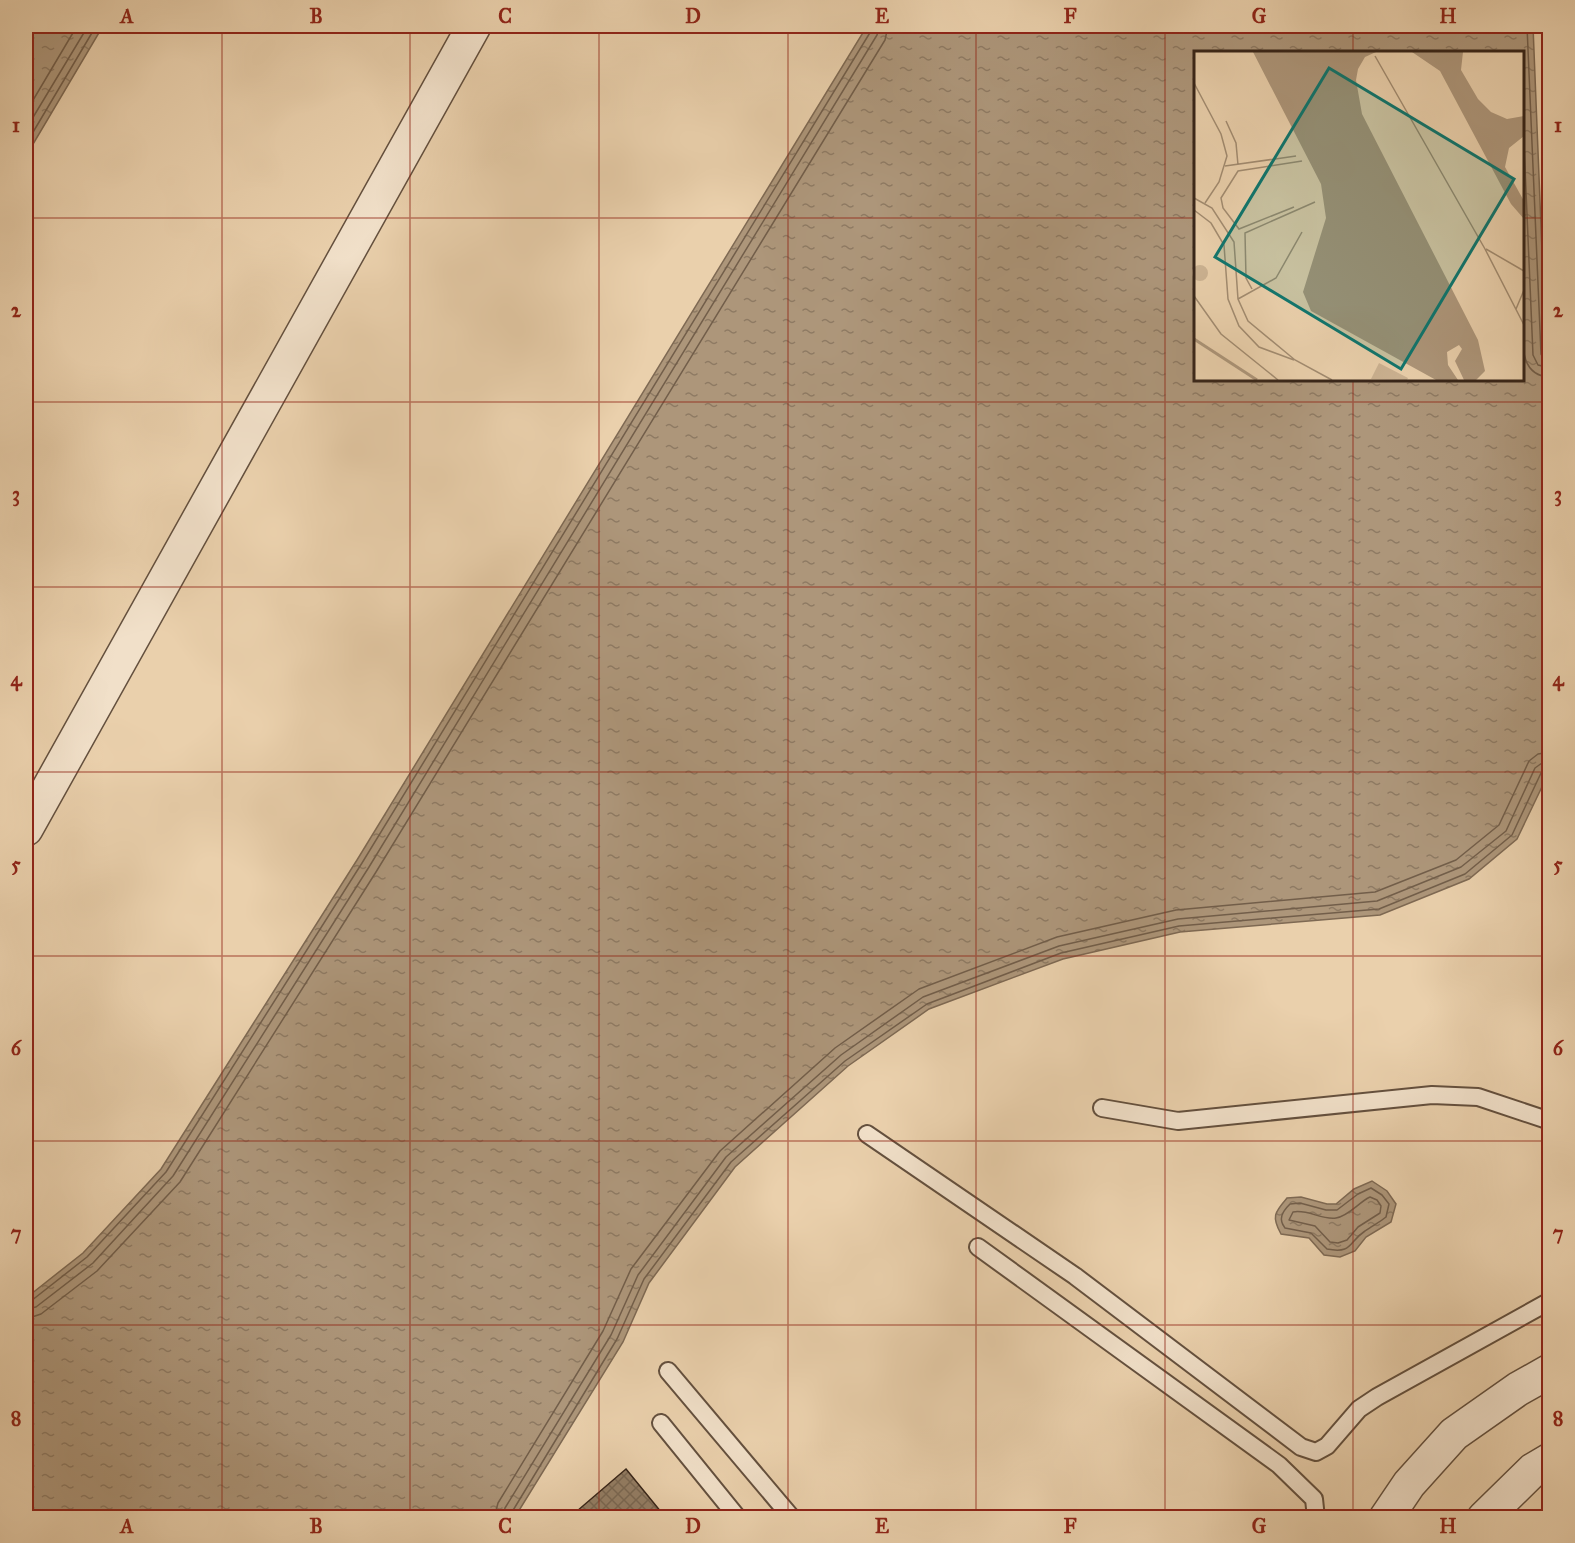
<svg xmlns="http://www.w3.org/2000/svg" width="1575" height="1543" font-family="'IM FELL Great Primer',serif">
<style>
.water{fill:url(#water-ripples);stroke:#7e6953;stroke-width:1.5;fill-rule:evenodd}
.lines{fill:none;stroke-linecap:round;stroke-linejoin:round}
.shore{stroke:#725e4a;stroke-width:1.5}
.building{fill:url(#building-cross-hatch);stroke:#372519;stroke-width:1.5}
.lane-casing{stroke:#64503e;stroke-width:20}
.street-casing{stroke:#64503e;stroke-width:36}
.lane{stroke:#f1e0c9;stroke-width:16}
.street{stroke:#f1e0c9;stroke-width:33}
.grid{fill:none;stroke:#8f2418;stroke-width:1.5;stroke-opacity:0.55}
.inset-river{fill:none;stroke:#ad967a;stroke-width:3}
.inset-road{fill:none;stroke:#a28c71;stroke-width:1.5}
.view{fill:#0f766e;fill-opacity:0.15;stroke:#0f766e;stroke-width:3}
.inset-edge{fill:none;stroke:#372519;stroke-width:3}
.neatline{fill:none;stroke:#8f2418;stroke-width:2}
.grid-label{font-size:20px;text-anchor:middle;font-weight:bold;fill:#8f2418}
</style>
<defs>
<pattern id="water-ripples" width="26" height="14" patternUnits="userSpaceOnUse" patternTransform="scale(1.5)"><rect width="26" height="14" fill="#ad967a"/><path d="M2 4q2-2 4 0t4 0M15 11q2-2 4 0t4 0" fill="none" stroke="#8e7a63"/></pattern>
<pattern id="building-cross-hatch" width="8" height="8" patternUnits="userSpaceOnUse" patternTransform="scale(1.5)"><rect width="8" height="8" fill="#947e65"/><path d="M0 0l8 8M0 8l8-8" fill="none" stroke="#7a6752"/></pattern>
</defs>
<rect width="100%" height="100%" fill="#ead0ac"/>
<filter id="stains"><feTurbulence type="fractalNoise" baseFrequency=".00333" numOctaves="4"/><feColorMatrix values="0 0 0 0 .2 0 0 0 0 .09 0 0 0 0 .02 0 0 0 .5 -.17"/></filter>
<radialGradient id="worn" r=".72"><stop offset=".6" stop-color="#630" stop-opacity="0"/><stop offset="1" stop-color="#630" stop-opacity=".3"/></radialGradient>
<g class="water">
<polygon points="26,26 103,26 26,156"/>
<path d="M 867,26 L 1533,26 L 1549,427 L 1550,770 L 1517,839 L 1469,879 L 1380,915 L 1180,932 L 1063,959 L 929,1009 L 848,1066 L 735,1167 L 649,1283 L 623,1342 L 515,1517 L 26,1517 L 26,1298 L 83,1253 L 161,1169 L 357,860 ZM 1196,52 L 1522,52 L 1522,380 L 1196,380 Z"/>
<path d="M 1372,1181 L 1387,1191 L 1396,1204 L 1391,1222 L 1366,1237 L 1355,1251 L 1340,1257 L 1324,1255 L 1309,1238 L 1281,1234 C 1271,1216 1275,1212 1287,1198 L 1301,1197 L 1327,1204 L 1336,1204 L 1354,1189 Z"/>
</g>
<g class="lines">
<g class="shore">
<polyline points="1527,26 1541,354 1544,359 1550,361"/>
<polyline points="1522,97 1533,355 1538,365 1550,368"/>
<polyline points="26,112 77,26"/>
<polyline points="26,129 88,26"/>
<polyline points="26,144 96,26"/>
<path d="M 1522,317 C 1523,340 1518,376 1550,377"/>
<path d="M 1371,1188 L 1382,1195 L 1389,1204 L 1386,1217 C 1380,1222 1372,1226 1365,1231 C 1348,1242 1353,1254 1327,1249 L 1311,1233 L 1285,1228 C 1278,1219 1282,1212 1290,1204 L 1300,1203 L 1326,1210 L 1337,1210 L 1358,1194 Z"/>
<path d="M 1370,1197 L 1377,1200 L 1381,1206 L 1380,1213 L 1358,1227 L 1347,1240 L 1338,1243 L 1330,1242 L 1315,1226 L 1289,1220 L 1293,1212 C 1308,1209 1321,1220 1336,1218 C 1349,1216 1359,1202 1370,1197 Z"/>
<polyline points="26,1302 31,1301 87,1257 166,1172 362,863 871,31 871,26"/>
<polyline points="26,1309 36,1307 93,1263 173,1176 369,867 877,35 879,26"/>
<polyline points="26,1319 41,1314 97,1271 180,1182 376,872 885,40 888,26"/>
<polyline points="494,1518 498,1503 603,1331 631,1269 720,1151 835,1048 919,989 1057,937 1176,910 1375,892 1456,860 1499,825 1529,761 1538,754 1550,752"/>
<polyline points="503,1518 505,1508 611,1335 638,1275 726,1157 841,1055 923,997 1059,946 1178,919 1377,901 1461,867 1506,831 1535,768 1542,763 1550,761"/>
<polyline points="511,1518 512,1512 617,1339 644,1279 731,1162 845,1061 927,1004 1061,953 1179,926 1379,909 1465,874 1512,835 1541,773 1550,769"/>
</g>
</g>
<polygon class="building" points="626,1469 666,1518 582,1518 577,1511"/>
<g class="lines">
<defs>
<g id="lane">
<polyline points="1102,1108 1178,1121 1432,1095 1478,1097 1550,1121"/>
<polyline points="867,1134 1075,1276 1301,1447 1316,1452 1327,1446 1359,1409 1377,1397 1550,1301"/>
<polyline points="978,1247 1279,1465 1314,1499 1316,1518"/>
<polyline points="668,1371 792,1518"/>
<polyline points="661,1423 738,1518"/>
</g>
<g id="street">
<polyline points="26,829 474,26"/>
<polyline points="1386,1518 1409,1484 1454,1434 1518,1389 1550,1371"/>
<polyline points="1484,1518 1533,1470 1550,1460"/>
</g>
</defs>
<use href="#lane" class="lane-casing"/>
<use href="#street" class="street-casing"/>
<use href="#lane" class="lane"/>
<use href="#street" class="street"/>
</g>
<path class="grid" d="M 222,26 L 222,1518M 410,26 L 410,1518M 599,26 L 599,1518M 788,26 L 788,1518M 976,26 L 976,1518M 1165,26 L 1165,1518M 1353,26 L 1353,52M 26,218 L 1196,218M 1522,218 L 1550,218M 1353,380 L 1353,1518M 26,402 L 1550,402M 26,587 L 1550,587M 26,772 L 1550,772M 26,956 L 1550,956M 26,1141 L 1550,1141M 26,1325 L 1550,1325"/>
<g transform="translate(1194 51)">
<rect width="330" height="330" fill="#ead0ac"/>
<path d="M-2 222a8 8 0 1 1 16 0a8 8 0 1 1-16 0ZM 185,312 L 214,327 L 213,329 L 177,328 Z" fill="#ccb393"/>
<path d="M 59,1 L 182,1 L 171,6 L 164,18 L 162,29 L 168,63 L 284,289 L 291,320 L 282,329 L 242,329 L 117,260 L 109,241 L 132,167 L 127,133 ZM 218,1 L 269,1 L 267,19 L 284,48 L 297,61 L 313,68 L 330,65 L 330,85 L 315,97 L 311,116 L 330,150 L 330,168 L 317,153 L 246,20 Z" fill="#ad967a"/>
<path d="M 265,294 L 268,298 L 261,310 L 270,329 L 264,329 L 254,314 L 253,301 Z" fill="#ead0ac"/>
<path class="inset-river" d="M 0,288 L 63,329"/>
<path class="inset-road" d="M 181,5 L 291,198 L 330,274M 0,32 L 27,83 L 33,105 L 25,131 L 11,152M 32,70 L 42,92 L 44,114M 31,115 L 102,105M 0,147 L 18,157 L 40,191 L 44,248 L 54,270 L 101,309 L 138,329M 100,156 L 45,178 L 29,157 L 27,147 L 44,120 L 108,110M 0,159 L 17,172 L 30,194 L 34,248 L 45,275 L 65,296 L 100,309M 292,198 L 330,220M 58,238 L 52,227 L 51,182 L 121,151M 0,245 L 27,283 L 84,329M 44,248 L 82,227 L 108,181M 322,258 L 330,239"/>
<path class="view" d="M 135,17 L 320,128 L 207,318 L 21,206 Z"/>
<rect width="330" height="330" class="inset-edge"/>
</g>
<rect width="1575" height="1543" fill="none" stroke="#ead0ac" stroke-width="66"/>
<rect x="33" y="33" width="1509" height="1477" class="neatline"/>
<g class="grid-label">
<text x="127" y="23">A</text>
<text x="316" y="23">B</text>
<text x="505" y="23">C</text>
<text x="693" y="23">D</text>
<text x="882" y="23">E</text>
<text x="1070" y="23">F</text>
<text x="1259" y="23">G</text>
<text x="1448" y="23">H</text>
<text x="16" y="132">1</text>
<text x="1558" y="132">1</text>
<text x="16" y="317">2</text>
<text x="1558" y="317">2</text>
<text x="16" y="501">3</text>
<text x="1558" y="501">3</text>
<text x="16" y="686">4</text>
<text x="1558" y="686">4</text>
<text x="16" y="871">5</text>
<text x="1558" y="871">5</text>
<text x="16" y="1055">6</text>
<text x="1558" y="1055">6</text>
<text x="16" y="1240">7</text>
<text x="1558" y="1240">7</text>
<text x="16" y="1425">8</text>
<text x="1558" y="1425">8</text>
<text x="127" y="1533">A</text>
<text x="316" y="1533">B</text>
<text x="505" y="1533">C</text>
<text x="693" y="1533">D</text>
<text x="882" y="1533">E</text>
<text x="1070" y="1533">F</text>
<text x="1259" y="1533">G</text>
<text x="1448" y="1533">H</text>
</g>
<rect width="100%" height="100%" filter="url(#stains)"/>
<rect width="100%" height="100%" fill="url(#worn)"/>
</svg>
